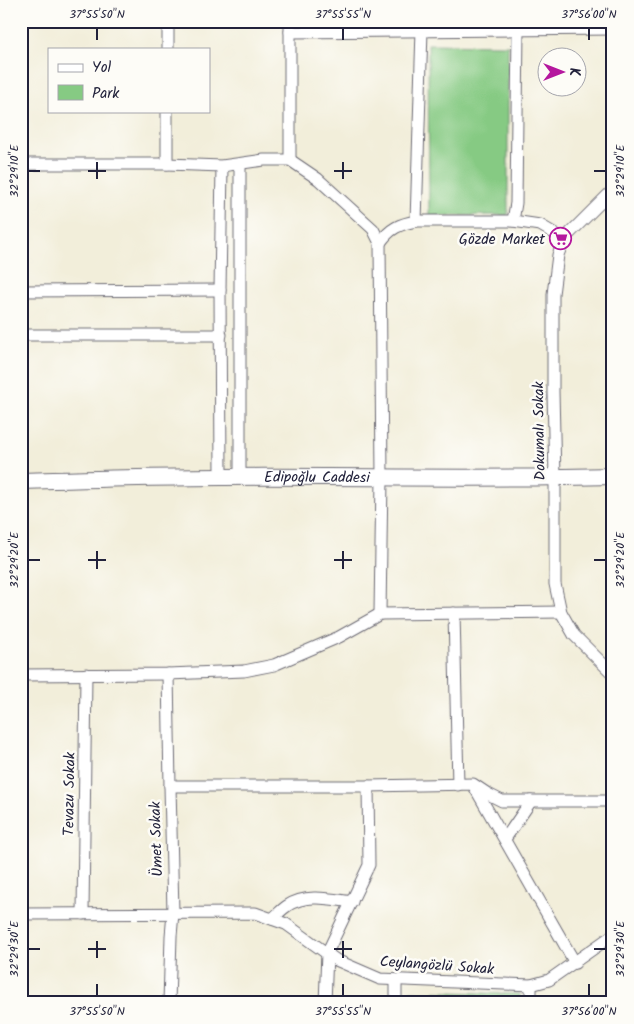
<svg xmlns="http://www.w3.org/2000/svg" width="634" height="1024" font-family="Kalam,sans-serif">
<style>
.green{fill:#86ca83;stroke:#54765f}
.lines{fill:none;stroke-linecap:round;stroke-linejoin:round}
.street-casing{stroke:#6b6973;stroke-width:13}
.secondary-casing{stroke:#6b6973;stroke-width:18}
.street{stroke:#fff;stroke-width:11}
.secondary{stroke:#fff;stroke-width:16}
.ticks{fill:none;stroke:#22223b;stroke-width:2}
.labels{text-anchor:middle;stroke-width:5;stroke-linejoin:round;paint-order:stroke}
.poi-label{font-size:15px;fill:#22223b;stroke:#fdfcf7;text-anchor:end}
.street-label{font-size:15px;fill:#22223b;stroke:#fdfcf7}
.neatline{fill:none;stroke:#22223b;stroke-width:2}
.ticks-label{font-size:12px;text-anchor:middle;fill:#22223b}
</style>
<rect width="100%" height="100%" fill="#fdfcf7"/>
<filter id="ink" filterUnits="userSpaceOnUse"><feTurbulence type="fractalNoise" baseFrequency=".02" numOctaves="2"/><feDisplacementMap in="SourceGraphic" scale="10" xChannelSelector="R" yChannelSelector="G"/><feConvolveMatrix kernelMatrix="1 2 1 2 8 2 1 2 1" color-interpolation-filters="sRGB"/></filter>
<filter id="wash" filterUnits="userSpaceOnUse"><feTurbulence type="fractalNoise" baseFrequency=".0096" numOctaves="4" result="noise"/><feDisplacementMap in="SourceGraphic" scale="20" xChannelSelector="R" yChannelSelector="G"/><feGaussianBlur stdDeviation="1.12" result="paint"/><feColorMatrix in="noise" values="0 0 0 0 0 0 0 0 0 0 0 0 0 0 0 0 0 1.4 0 .05"/><feComposite in="paint" operator="in"/></filter>
<g filter="url(#wash)">
<rect width="100%" height="100%" fill="#f2eeda"/>
<g class="green">
<polygon points="428,44 508,45 508,215 429,216"/>
<polygon points="403,991 520,994 520,1003 403,1003"/>
</g>
</g>
<g filter="url(#ink)">
<g class="lines">
<defs>
<g id="street">
<polyline points="290,32 613,29"/>
<polyline points="168,49 168,21"/>
<polyline points="290,160 290,21"/>
<polyline points="21,164 167,164 222,166 264,160 290,160 318,179 373,229 380,243 382,478 380,614"/>
<polyline points="167,164 167,111"/>
<polyline points="613,190 564,239 558,255 553,294 553,392 555,478 555,584 561,612 574,635 613,674"/>
<polyline points="416,221 513,221 540,225 564,239"/>
<polyline points="513,221 516,203 518,29"/>
<path d="M 380,243 C 390,228 400,224 416,221 L 422,30"/>
<polyline points="21,291 220,290"/>
<polyline points="21,335 221,335"/>
<polyline points="221,477 220,290 222,166"/>
<polyline points="240,477 240,164"/>
<polyline points="454,613 458,785"/>
<polyline points="168,674 170,786 173,913 171,936 169,1003"/>
<polyline points="21,675 168,674 244,671 274,665 339,637 380,614 561,612"/>
<polyline points="170,786 368,786 369,865 327,953 325,1003"/>
<polyline points="368,786 473,784 488,794 502,801 613,801"/>
<polyline points="475,788 575,963"/>
<polyline points="505,839 531,801"/>
<polyline points="21,914 255,913 286,924 336,960 380,979 531,985 549,980 613,935"/>
<polyline points="83,914 86,674"/>
<path d="M 272,919 C 277,915 281,910 287,906 C 306,893 330,899 352,902"/>
<polyline points="396,980 396,1003"/>
<polyline points="531,985 531,1003"/>
</g>
<g id="secondary">
<path id="s1" d="M 21,481 C 88,479 155,477 222,477 C 352,476 483,480 613,476"/>
</g>
</defs>
<use href="#street" class="street-casing"/>
<use href="#secondary" class="secondary-casing"/>
<use href="#street" class="street"/>
<use href="#secondary" class="secondary"/>
</g>
</g>
<path class="ticks" d="M 97,28 L 97,40M 343,28 L 343,40M 589,28 L 589,40M 97,162 L 97,179M 343,162 L 343,179M 28,171 L 40,171M 88,171 L 106,171M 334,171 L 352,171M 594,171 L 606,171M 97,551 L 97,569M 343,551 L 343,569M 28,560 L 40,560M 88,560 L 106,560M 334,560 L 352,560M 594,560 L 606,560M 97,941 L 97,958M 343,941 L 343,958M 28,949 L 40,949M 88,949 L 106,949M 334,949 L 352,949M 594,949 L 606,949M 97,984 L 97,996M 343,984 L 343,996M 589,984 L 589,996"/>
<defs>
<symbol id="supermarket-ring" viewBox="-11 -11 22 22"><circle r="9.5" fill="#fdfcf7" stroke="#b5179e" stroke-width="1.5"/><path d="M-6-5.5h2.5l.6 2H6L4.5 2H-2.5L-4.4-4H-6ZM-1.5 3.2a1.3 1.3 0 1 0 .1 0ZM3 3.2a1.3 1.3 0 1 0 .1 0Z" fill="#b5179e"/></symbol>
</defs>
<g fill-rule="evenodd">
<use href="#supermarket-ring" x="548" y="226" width="25" height="25"/>
</g>
<g class="labels">
<g class="poi-label">
<text x="545" y="244">Gözde Market</text>
</g>
<g class="street-label">
<text transform="translate(539 431) rotate(-91)" y="5">Dokumalı Sokak</text>
<text dy="5" stroke="none"><textPath href="#s1" startOffset="296">Edipoğlu Caddesi</textPath></text>
<text transform="translate(69 794) rotate(-89)" y="5">Tevazu Sokak</text>
<text transform="translate(156 839) rotate(-92)" y="5">Ümet Sokak</text>
<text transform="translate(437 965) rotate(4)" y="5">Ceylangözlü Sokak</text>
</g>
</g>
<rect width="634" height="1024" fill="none" stroke="#fdfcf7" stroke-width="55"/>
<rect x="48" y="48" width="162" height="65" fill="#fdfcf7" stroke="#a5a5ac"/>
<rect x="58" y="64" width="25" height="8" fill="#ffffff" stroke="#a5a5ac"/>
<text x="92" y="72" font-size="15" fill="#22223b">Yol</text>
<rect x="58" y="85" width="25" height="15" fill="#86ca83" stroke="#a5a5ac"/>
<text x="92" y="98" font-size="15" fill="#22223b">Park</text>
<g transform="translate(562 72) rotate(90)"><circle r="24" fill="#fdfcf7" stroke="#a5a5ac"/>
<path d="M0-4L9 19L0 12L-9 19Z" fill="#b5179e"/>
<text y="-8" font-size="14" font-weight="bold" text-anchor="middle" fill="#22223b">K</text>
</g>
<rect x="28" y="28" width="578" height="968" class="neatline"/>
<g class="ticks-label">
<text x="97" y="18">37°55'50"N</text>
<text x="343" y="18">37°55'55"N</text>
<text x="589" y="18">37°56'00"N</text>
<text transform="translate(620 171) rotate(-90)" y="4">32°29'10"E</text>
<text transform="translate(14 171) rotate(-90)" y="4">32°29'10"E</text>
<text transform="translate(14 560) rotate(-90)" y="4">32°29'20"E</text>
<text transform="translate(620 560) rotate(-90)" y="4">32°29'20"E</text>
<text transform="translate(14 949) rotate(-90)" y="4">32°29'30"E</text>
<text transform="translate(620 949) rotate(-90)" y="4">32°29'30"E</text>
<text x="97" y="1015">37°55'50"N</text>
<text x="343" y="1015">37°55'55"N</text>
<text x="589" y="1015">37°56'00"N</text>
</g>
</svg>
